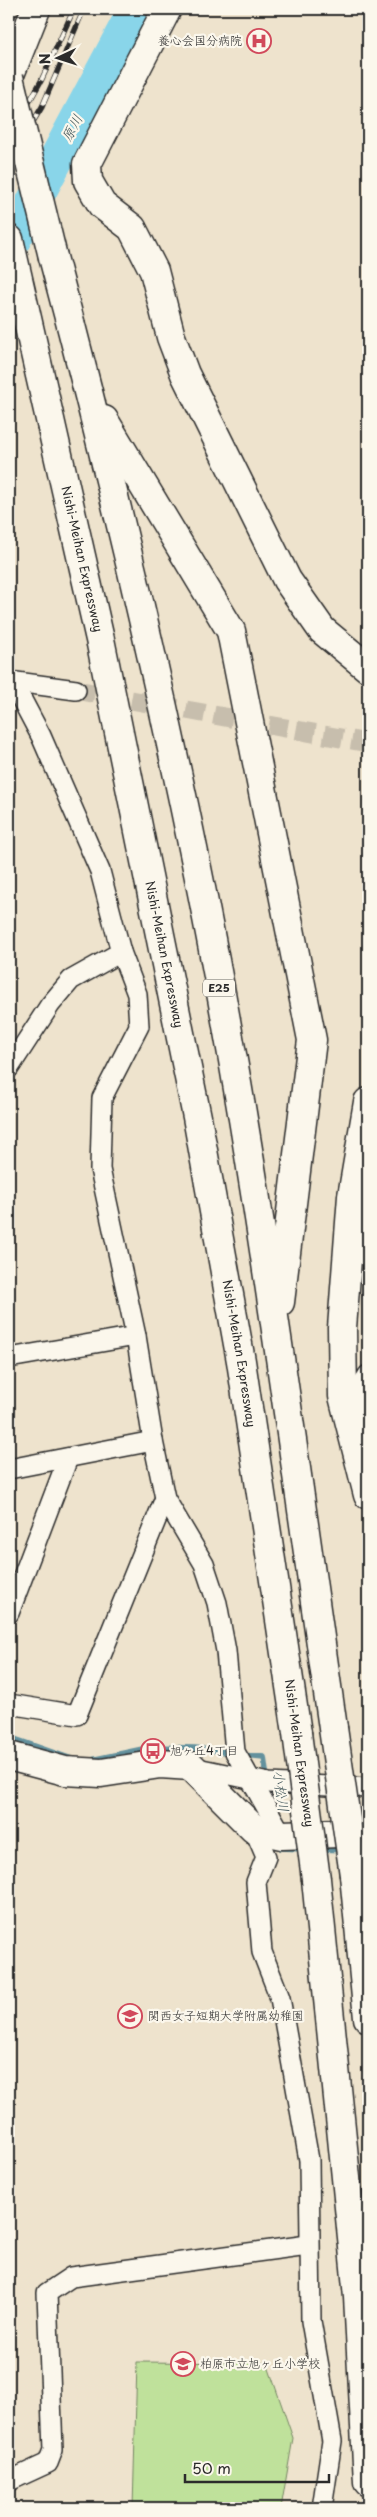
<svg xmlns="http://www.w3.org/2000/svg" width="377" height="2517" font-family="'Playpen Sans','Klee One',sans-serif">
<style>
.green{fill:#bfe19b;stroke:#758663}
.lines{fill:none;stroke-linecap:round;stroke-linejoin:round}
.stream{stroke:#63919d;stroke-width:5.5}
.river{stroke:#89d5e9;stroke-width:35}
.street-tunnel{stroke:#c7bead;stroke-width:19;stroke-dasharray:19 9;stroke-linecap:butt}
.street-casing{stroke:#2b2b2b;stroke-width:22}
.secondary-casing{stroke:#2b2b2b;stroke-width:31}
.highway-casing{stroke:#2b2b2b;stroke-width:31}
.street{stroke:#fbf7ec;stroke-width:19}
.secondary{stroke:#fbf7ec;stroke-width:28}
.highway{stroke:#fbf7ec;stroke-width:28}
.rail-casing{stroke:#2b2b2b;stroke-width:5.5}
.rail{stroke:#fbf7ec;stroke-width:4;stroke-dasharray:11;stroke-linecap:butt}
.highway-bridge-casing{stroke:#2b2b2b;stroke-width:31;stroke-linecap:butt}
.highway-bridge{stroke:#fbf7ec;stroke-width:28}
.labels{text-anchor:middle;stroke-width:4.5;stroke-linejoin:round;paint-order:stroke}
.shield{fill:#fbf7ec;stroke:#696865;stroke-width:1}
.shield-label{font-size:11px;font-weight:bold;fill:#2b2b2b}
.poi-label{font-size:12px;fill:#2b2b2b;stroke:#fbf7ec;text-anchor:start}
.street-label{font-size:12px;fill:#2b2b2b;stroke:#fbf7ec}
.water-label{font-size:14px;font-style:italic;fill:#42565a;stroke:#fbf7ec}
</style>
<rect width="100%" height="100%" fill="#eee3cd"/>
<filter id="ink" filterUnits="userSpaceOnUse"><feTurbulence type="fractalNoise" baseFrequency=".02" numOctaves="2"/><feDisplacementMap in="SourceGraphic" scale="10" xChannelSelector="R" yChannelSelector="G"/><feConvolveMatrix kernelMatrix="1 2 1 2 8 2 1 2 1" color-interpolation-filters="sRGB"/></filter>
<g filter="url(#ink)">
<polygon class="green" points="137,2362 267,2363 293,2438 281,2508 133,2508"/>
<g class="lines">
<g class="stream">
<polyline points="9,1737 75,1760"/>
<polyline points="242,1755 264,1757 270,1800"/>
<polyline points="91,1760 152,1747 195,1748 233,1753"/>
<polyline points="280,1848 304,1849"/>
<polyline points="320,1849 344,1850"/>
</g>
<polyline class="river" points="9,248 136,9"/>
<polyline class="street-tunnel" points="76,690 368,743"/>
<defs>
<g id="street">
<polyline points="9,681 76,690"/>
<polyline points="12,681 41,736 100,871 121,952 137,994 139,1026 102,1098 100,1169 136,1336 153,1441 165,1498 204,1564 217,1603 226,1651 235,1752 282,1835"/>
<polyline points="9,1068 50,1005 71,980 121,952"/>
<polyline points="9,1358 136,1336"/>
<polyline points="368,1375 360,1388 368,1421"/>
<polyline points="9,1469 153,1441"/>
<polyline points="9,1613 68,1458"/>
<polyline points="9,1704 77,1715 165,1498"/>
<polyline points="192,1767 269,1783 368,1788"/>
<polyline points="254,1829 266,1857 256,1882 262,1952 280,1998 309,2160 311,2321 332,2441 322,2508"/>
<polyline points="9,2481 48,2463 53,2450 47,2293 71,2277 308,2245"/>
</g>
<g id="secondary">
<polyline points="167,9 87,164 88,181 102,205 132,228 154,271 171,337 185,374 287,580 322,630 368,668"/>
<polyline points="368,1102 352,1196 342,1328 343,1396 368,1495"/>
<polyline points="9,1756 65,1771 101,1773 160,1764 191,1766 254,1829 282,1835 368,1832"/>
</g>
<g id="highway">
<polyline points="9,77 36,9"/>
<path id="s1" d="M 9,239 L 101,644 L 197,1117 L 241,1361 L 297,1733"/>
<path d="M 53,257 C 106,456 154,657 195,858 C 254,1146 291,1438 333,1728"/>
<polyline points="104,420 231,631 312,1040 280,1302"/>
<polyline points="354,1875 368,2018"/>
<polyline points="316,1879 358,2297 368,2482"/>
</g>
</defs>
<use href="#street" class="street-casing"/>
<use href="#secondary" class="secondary-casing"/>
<use href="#highway" class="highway-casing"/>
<use href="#street" class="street"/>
<use href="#secondary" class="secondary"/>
<use href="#highway" class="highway"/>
<defs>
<g id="rail">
<polyline points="9,138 41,81 74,9"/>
<polyline points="9,161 42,107 84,9"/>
</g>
</defs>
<use href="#rail" class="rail-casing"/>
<use href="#rail" class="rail"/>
<defs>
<g id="highway-bridge">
<polyline points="9,77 53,257"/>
<polyline points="333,1728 354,1875"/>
<polyline points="297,1733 316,1879"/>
</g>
</defs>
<use href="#highway-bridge" class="highway-bridge-casing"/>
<use href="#highway-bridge" class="highway-bridge"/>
</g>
</g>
<defs>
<symbol id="hospital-ring" viewBox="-11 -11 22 22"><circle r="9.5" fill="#fbf7ec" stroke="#d1495b" stroke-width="1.5"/><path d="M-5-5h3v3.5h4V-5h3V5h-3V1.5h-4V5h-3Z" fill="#d1495b"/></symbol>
<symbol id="bus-ring" viewBox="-11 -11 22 22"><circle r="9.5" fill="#fbf7ec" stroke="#d1495b" stroke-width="1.5"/><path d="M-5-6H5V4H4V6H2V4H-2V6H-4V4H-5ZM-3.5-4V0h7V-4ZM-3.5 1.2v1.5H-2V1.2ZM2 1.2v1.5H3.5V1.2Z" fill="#d1495b"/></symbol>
<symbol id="school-ring" viewBox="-11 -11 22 22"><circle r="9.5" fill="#fbf7ec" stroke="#d1495b" stroke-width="1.5"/><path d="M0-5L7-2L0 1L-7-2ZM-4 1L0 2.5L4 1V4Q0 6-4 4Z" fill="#d1495b"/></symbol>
</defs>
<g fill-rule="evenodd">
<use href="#hospital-ring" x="245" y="27" width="28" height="28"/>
<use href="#bus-ring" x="139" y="1737" width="28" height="28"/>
<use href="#school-ring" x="116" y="2002" width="28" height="28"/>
<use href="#school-ring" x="169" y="2350" width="28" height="28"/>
</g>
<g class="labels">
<rect class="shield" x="203" y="979.5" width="32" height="17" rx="4"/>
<g class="shield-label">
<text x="219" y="992">E25</text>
</g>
<g class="poi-label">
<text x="242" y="45" text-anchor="end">養心会国分病院</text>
<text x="170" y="1755">旭ヶ丘4丁目</text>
<text x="148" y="2020">関西女子短期大学附属幼稚園</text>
<text x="200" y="2368">柏原市立旭ヶ丘小学校</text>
</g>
<g class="street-label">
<text dy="4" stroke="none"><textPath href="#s1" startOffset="328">Nishi-Meihan Expressway</textPath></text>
<text dy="4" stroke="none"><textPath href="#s1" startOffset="732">Nishi-Meihan Expressway</textPath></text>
<text dy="4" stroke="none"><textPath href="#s1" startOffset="1138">Nishi-Meihan Expressway</textPath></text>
<text transform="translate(299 1753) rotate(82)" y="4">Nishi-Meihan Expressway</text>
</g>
<g class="water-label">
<text transform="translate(72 128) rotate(-62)" y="5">原川</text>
<text transform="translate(281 1791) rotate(82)" y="5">小松川</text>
</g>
</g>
<rect width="377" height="2517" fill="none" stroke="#fbf7ec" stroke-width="30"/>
<rect x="15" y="15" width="347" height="2487" fill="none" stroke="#2b2b2b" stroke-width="2" filter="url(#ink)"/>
<g transform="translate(58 58) rotate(266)" stroke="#fbf7ec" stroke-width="4" paint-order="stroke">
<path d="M0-4L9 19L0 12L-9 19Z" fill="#2b2b2b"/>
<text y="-8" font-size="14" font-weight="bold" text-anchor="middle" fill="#2b2b2b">N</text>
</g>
<path d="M185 2474v8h144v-8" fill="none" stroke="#2b2b2b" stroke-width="2.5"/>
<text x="192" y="2474" font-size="15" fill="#2b2b2b" stroke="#fbf7ec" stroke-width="4" paint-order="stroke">50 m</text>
</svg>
